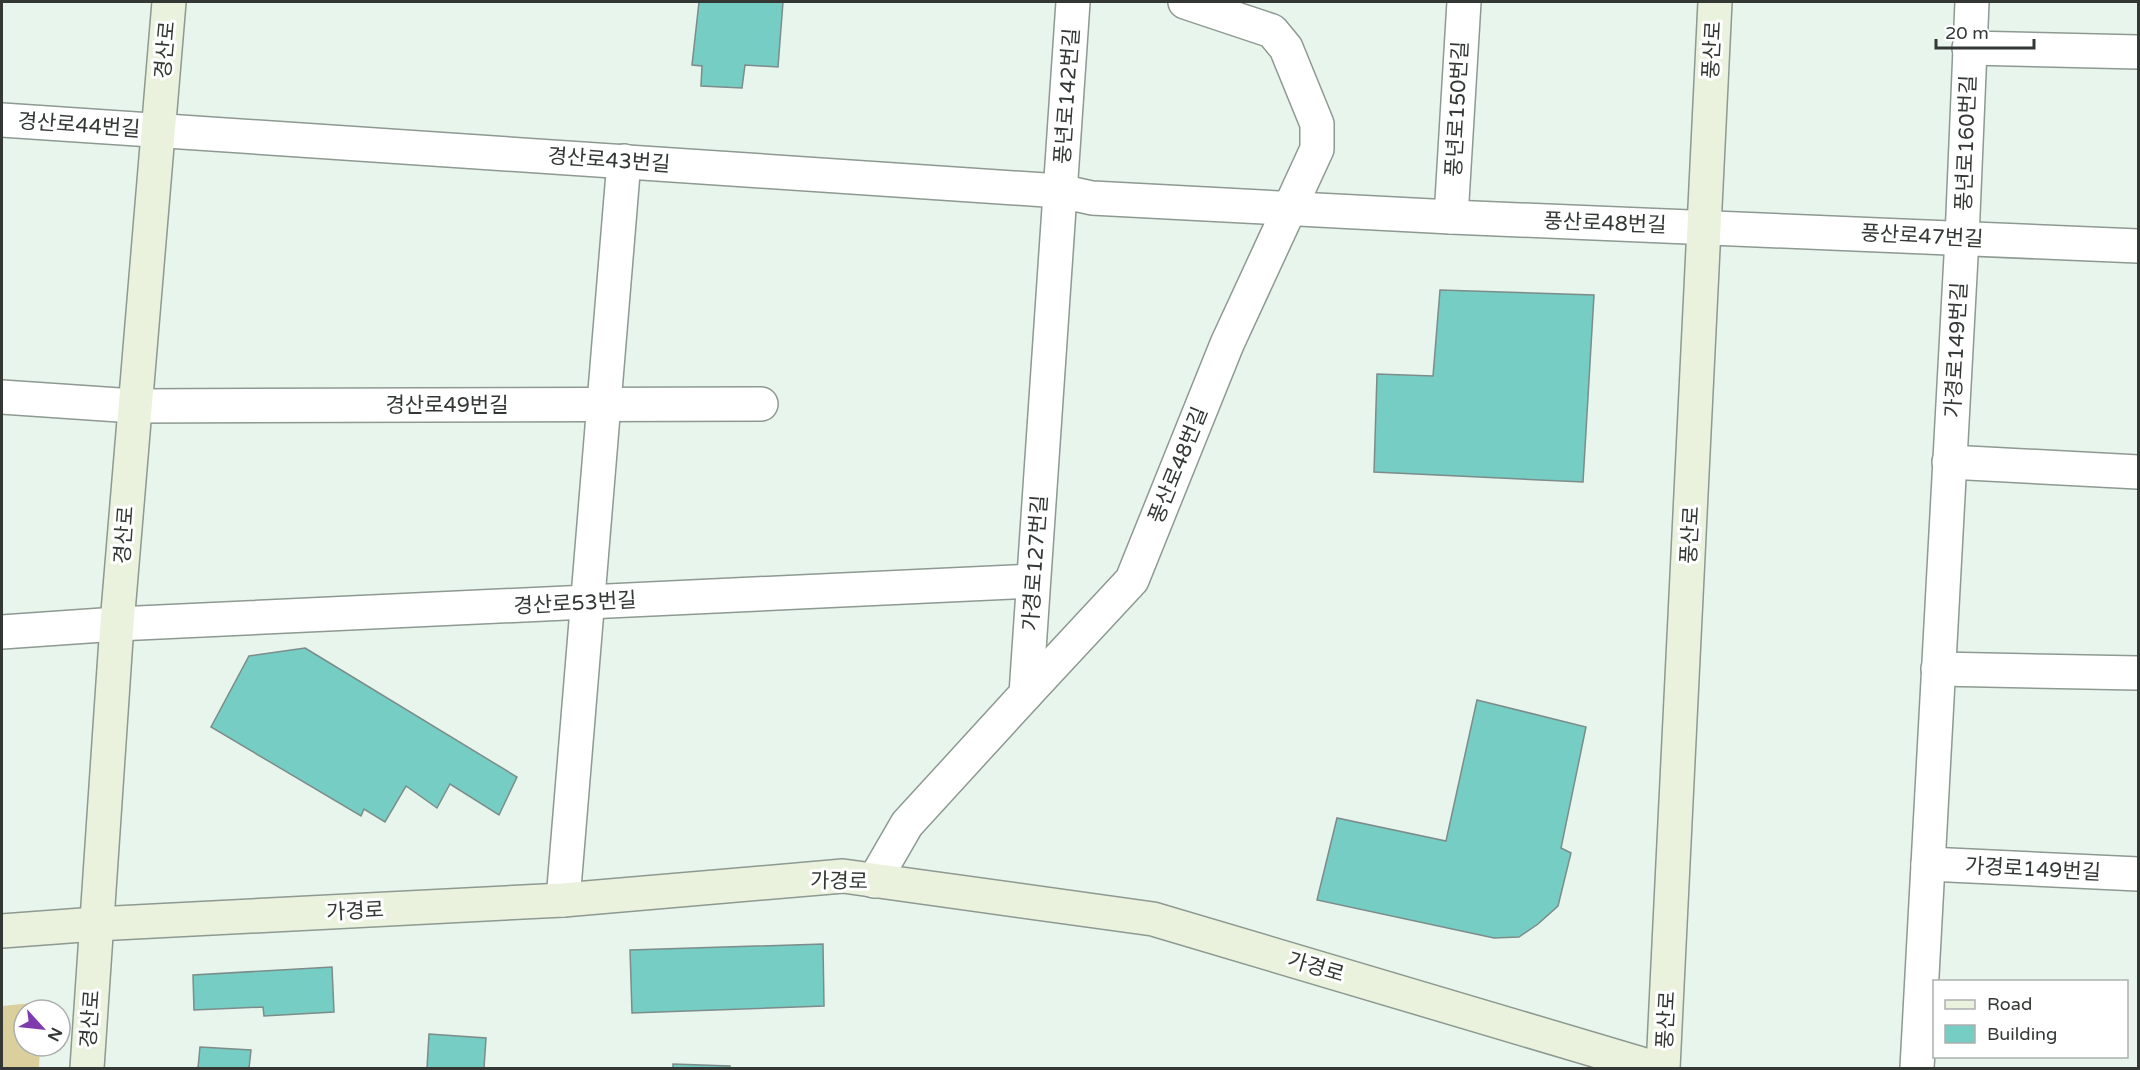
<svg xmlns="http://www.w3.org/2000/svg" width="2140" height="1070" font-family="'Varela Round','Noto Sans KR',sans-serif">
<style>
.green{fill:#dbcf9e}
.building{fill:#76cdc4;stroke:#7c8c8a;stroke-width:1.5}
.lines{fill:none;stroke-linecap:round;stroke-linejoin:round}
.street-casing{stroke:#8d9991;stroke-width:36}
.secondary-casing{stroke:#8d9991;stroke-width:36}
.street{stroke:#fff;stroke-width:33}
.secondary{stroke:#eaf2de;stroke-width:33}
.labels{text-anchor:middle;stroke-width:6;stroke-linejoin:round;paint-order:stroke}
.street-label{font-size:21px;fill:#333834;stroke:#fff}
</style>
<rect width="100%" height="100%" fill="#e8f5ec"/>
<polygon class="green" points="42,1002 41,1010 24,1010 24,1046 40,1046 39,1068 2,1068 2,1006"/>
<g class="building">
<polygon points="699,2 783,2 778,67 745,65 742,88 701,86 702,66 692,65"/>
<polygon points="1440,290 1594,295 1583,482 1374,472 1377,374 1433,376"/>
<polygon points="305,648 517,777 499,815 450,784 437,808 406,786 385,822 364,809 361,816 211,727 249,656"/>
<polygon points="1477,700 1586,727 1561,848 1571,853 1558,906 1538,924 1519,937 1494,938 1317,900 1337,818 1446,841"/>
<polygon points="823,944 824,1006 632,1013 630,950"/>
<polygon points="332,967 334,1012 264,1016 263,1007 194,1010 193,975"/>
<polygon points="429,1034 486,1038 484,1068 427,1068"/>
<polygon points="200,1047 251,1050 249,1068 198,1068"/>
<polygon points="673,1064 730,1066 730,1068 673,1068"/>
</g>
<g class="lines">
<defs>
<g id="street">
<polyline points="1969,48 2138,52"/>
<polyline points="2,120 1060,191 1092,198 1451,217 2138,246"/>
<polyline points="1451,217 1464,2"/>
<polyline points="2,397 134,406 761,404"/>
<polyline points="1949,462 2138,472"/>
<polyline points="2,632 117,624 1033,581"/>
<polyline points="1938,669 2138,673"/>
<polyline points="1026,694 1132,580 1227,344 1317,149 1317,124 1286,48 1272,31 1185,2"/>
<polyline points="1928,864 2138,874"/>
<polyline points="874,881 907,824 1026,694 1073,2"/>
<polyline points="563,900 624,161"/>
<polyline points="1917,1068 1962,238 1972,2"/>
</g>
<g id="secondary">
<polyline points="2,931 96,924 563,900 843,876 1153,919 1655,1068"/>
<polyline points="87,1068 117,624 169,2"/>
<polyline points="1663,1068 1715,2"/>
</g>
</defs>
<use href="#street" class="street-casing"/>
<use href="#secondary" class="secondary-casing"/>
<use href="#street" class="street"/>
<use href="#secondary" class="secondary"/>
</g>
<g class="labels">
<g class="street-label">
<text transform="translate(165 50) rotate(-85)" y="7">경산로</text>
<text transform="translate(1712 50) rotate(-87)" y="7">풍산로</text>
<text transform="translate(1067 96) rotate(-86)" y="7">풍년로142번길</text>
<text transform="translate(1457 109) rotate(-87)" y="7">풍년로150번길</text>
<text transform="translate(79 125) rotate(4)" y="7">경산로44번길</text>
<text transform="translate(1966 143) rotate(-88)" y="7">풍년로160번길</text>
<text transform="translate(609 160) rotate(4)" y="7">경산로43번길</text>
<text transform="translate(1605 223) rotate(2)" y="7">풍산로48번길</text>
<text transform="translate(1922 236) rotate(3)" y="7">풍산로47번길</text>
<text transform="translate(1956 350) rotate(-87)" y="7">가경로149번길</text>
<text x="447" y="412">경산로49번길</text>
<text transform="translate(1178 465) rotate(-68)" y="7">풍산로48번길</text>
<text transform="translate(124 535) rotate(-86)" y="7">경산로</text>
<text transform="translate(1690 535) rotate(-87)" y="7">풍산로</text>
<text transform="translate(1035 563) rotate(-86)" y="7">가경로127번길</text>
<text transform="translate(575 603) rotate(-3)" y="7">경산로53번길</text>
<text transform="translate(2033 869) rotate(3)" y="7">가경로149번길</text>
<text transform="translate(839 881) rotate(1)" y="7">가경로</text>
<text transform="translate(355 911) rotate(-3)" y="7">가경로</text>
<text transform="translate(1316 967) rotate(16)" y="7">가경로</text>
<text transform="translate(90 1019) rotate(-86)" y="7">경산로</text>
<text transform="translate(1666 1020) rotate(-87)" y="7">풍산로</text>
</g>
</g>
<rect width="2140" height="1070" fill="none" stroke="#333834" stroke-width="6"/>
<rect x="1933" y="980" width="195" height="78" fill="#ffffff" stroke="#adafae" stroke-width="1.5"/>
<rect x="1945" y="1000" width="30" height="9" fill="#eaf2de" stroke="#adafae" stroke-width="1.5"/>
<text x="1987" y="1010" font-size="18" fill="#333834">Road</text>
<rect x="1945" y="1025" width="30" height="18" fill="#76cdc4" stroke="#adafae" stroke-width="1.5"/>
<text x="1987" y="1040" font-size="18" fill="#333834">Building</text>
<g transform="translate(42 1028) rotate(117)"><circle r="28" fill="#ffffff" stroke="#adafae" stroke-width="1.5"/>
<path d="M0-4.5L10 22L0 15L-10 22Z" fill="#7f3aae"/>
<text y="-9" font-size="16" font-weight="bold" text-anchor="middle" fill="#333834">N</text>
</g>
<path d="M1936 39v9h98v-9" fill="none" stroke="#333834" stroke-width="3"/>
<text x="1945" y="39" font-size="18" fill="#333834" stroke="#ffffff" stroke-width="4.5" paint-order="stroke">20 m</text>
</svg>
